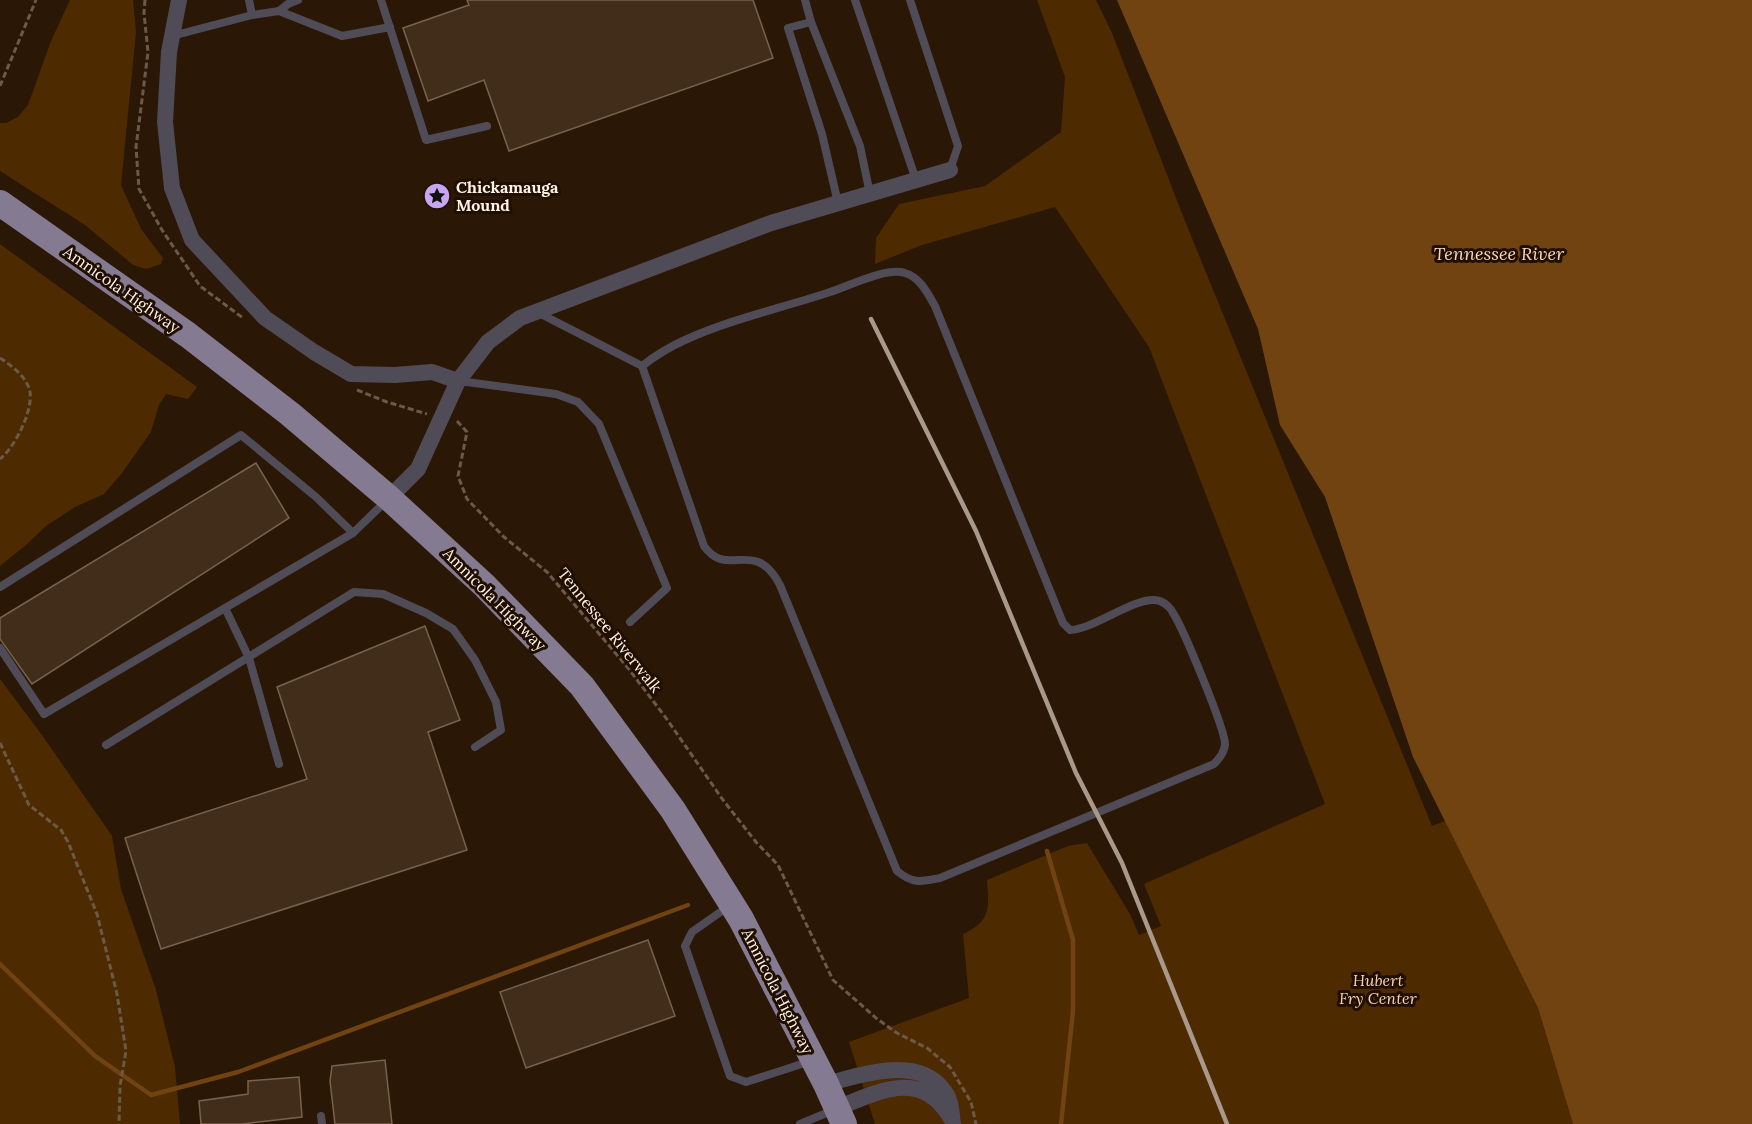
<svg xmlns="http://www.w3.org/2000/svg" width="1752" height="1124" font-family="Lora,serif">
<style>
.green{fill:#4e2a00}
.water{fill:#704311}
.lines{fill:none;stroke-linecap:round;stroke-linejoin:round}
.stream{stroke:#704311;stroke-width:4.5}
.building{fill:#412d1a;stroke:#78624e;stroke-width:1.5}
.path{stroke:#6b5a4a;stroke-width:3;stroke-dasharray:6 3;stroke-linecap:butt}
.lane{stroke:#504c57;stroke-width:8}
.street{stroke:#504c57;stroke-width:16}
.primary{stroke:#847b92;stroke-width:26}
.rail{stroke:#a9998b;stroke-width:4.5}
.labels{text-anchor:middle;stroke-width:6;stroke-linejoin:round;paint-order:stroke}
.poi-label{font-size:16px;font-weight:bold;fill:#fff2e6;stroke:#200e00;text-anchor:start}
.street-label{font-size:16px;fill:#fff2e6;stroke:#200e00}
.park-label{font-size:16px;font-style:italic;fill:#f4d2b3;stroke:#200e00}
.water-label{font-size:18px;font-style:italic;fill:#f7d5b6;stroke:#200e00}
</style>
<rect width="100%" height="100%" fill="#2a1705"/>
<g class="green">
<polygon points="70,0 133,0 136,32 121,185 141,229 163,258 161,264 146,269 133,265 85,225 0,171 0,123 6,123 18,117 28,105 51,41"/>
<path d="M 1037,0 L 1096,0 L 1112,33 L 1185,221 L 1432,826 L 1445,821 L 1538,1008 L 1573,1124 L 875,1124 L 849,1042 L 969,998 L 963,934 C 991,921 989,908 987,880 L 1068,846 L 1087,843 L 1130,914 L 1139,935 L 1161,926 L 1144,884 L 1325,804 L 1149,347 L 1055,207 L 922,245 L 875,264 L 876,238 L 899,204 L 985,186 L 1061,132 L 1065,77 Z"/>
<polygon points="0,244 197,387 188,399 166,394 159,405 151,432 122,473 104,494 75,507 46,526 26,545 0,566"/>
<polygon points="0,679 42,735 112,836 121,889 156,990 175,1067 180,1124 0,1124"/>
</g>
<polygon class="water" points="1117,0 1752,0 1752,1124 1573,1124 1538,1008 1413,757 1325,497 1280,425 1258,329"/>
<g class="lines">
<g class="stream">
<polyline points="1047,851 1073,940 1073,1011 1061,1124"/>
<polyline points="0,964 95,1056 151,1095 238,1072 688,905"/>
</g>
</g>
<g class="building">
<polygon points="467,0 753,0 773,58 509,151 484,80 428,101 403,28 469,5"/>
<polygon points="256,463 289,518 32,684 0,639 0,618"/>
<polygon points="425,626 460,720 428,732 467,850 161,949 125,838 307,779 277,687"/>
<polygon points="648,940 675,1016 526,1068 500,992"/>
<polygon points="385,1060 392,1124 335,1124 330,1081 332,1066"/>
<polygon points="299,1077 302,1117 242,1124 201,1124 199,1101 248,1094 248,1081"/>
</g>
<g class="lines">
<g class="path">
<polyline points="145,0 144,13 148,52 136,147 139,189 162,230 200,286 243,318"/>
<polyline points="0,86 36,0"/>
<path d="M 0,358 C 12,366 27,377 30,392 C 33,411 15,447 0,459"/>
<polyline points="357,390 387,402 427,414"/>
<polyline points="457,421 467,432 458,476 467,499 504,537 547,572 628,668 666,718 723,800 756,842 778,865 833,980 876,1018 897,1033 927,1048 950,1067 971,1102 976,1124"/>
<polyline points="0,743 29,805 61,830 68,842 97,914 117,994 126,1051 120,1086 119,1124"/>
</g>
<g class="lane">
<polyline points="381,0 426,140 487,126"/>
<polyline points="805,0 811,22 788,28 822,134 838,203"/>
<polyline points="855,0 916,180"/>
<polyline points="910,0 958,146 950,170"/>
<polyline points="279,11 342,36 390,27"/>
<polyline points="252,15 279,11 288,4 298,0"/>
<polyline points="811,22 860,146 870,194"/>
<polyline points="172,36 252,15 249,0"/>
<path d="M 537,312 L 642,366 L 704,546 C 728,580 754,536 780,585 L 897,871 C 913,884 920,882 940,878 L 1214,764 C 1219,759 1224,753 1225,745 C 1226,731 1183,628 1173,613 C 1171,608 1165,603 1160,601 C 1137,594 1096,629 1070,630 L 1063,623 L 935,306 C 928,294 920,277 905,273 C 886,267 849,286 830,292 C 782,308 731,319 685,340 C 669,347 655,356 642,366"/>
<polyline points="459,381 556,394 578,402 599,424 667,588 630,622"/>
<polyline points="0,587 241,435 316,497 353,533"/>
<polyline points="225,608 249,658 279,764"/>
<polyline points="0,648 44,714 353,533 386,501"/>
<polyline points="106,745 354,592 383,594 426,613 453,629 475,660 496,702 501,730 475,747"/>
<polyline points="729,906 692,932 685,946 730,1076 746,1082 811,1061"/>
<polyline points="321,1116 322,1124"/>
<polyline points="800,1124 834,1110"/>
</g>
<g class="street">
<polyline points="179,0 169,52 165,122 172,188 192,240 265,318 314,352 351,374 395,375 432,372 458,381"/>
<polyline points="389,498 418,469 458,381 488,342 520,318 771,223 950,170"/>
<path d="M 826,1084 C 862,1075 919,1054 945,1092 C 952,1101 951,1113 953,1124"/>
<path d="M 837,1108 C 878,1092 921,1068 950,1117"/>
</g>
<polyline class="primary" points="0,203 188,335 290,414 389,498 484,585 582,686 673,810 741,919 826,1084 844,1124"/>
<polyline class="rail" points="871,319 976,531 1076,773 1122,863 1227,1124"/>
</g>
<defs>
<symbol id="sight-disc" viewBox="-11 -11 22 22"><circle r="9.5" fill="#c6a6f0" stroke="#200e00"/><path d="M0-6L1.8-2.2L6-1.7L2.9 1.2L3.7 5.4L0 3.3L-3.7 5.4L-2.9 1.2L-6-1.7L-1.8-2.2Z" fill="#111"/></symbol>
</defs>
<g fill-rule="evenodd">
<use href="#sight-disc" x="422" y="181" width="30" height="30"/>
</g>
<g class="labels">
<g class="poi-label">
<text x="456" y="193">Chickamauga<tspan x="456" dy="18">Mound</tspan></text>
</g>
<g class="street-label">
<text transform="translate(122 289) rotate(35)" y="6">Amnicola Highway</text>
<text transform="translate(495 599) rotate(45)" y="6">Amnicola Highway</text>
<text transform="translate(610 630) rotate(51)" y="6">Tennessee Riverwalk</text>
<text transform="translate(778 991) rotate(63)" y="6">Amnicola Highway</text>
</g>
<g class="park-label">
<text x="1378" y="986">Hubert<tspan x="1378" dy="18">Fry Center</tspan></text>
</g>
<g class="water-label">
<text x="1499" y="260">Tennessee River</text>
</g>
</g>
</svg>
